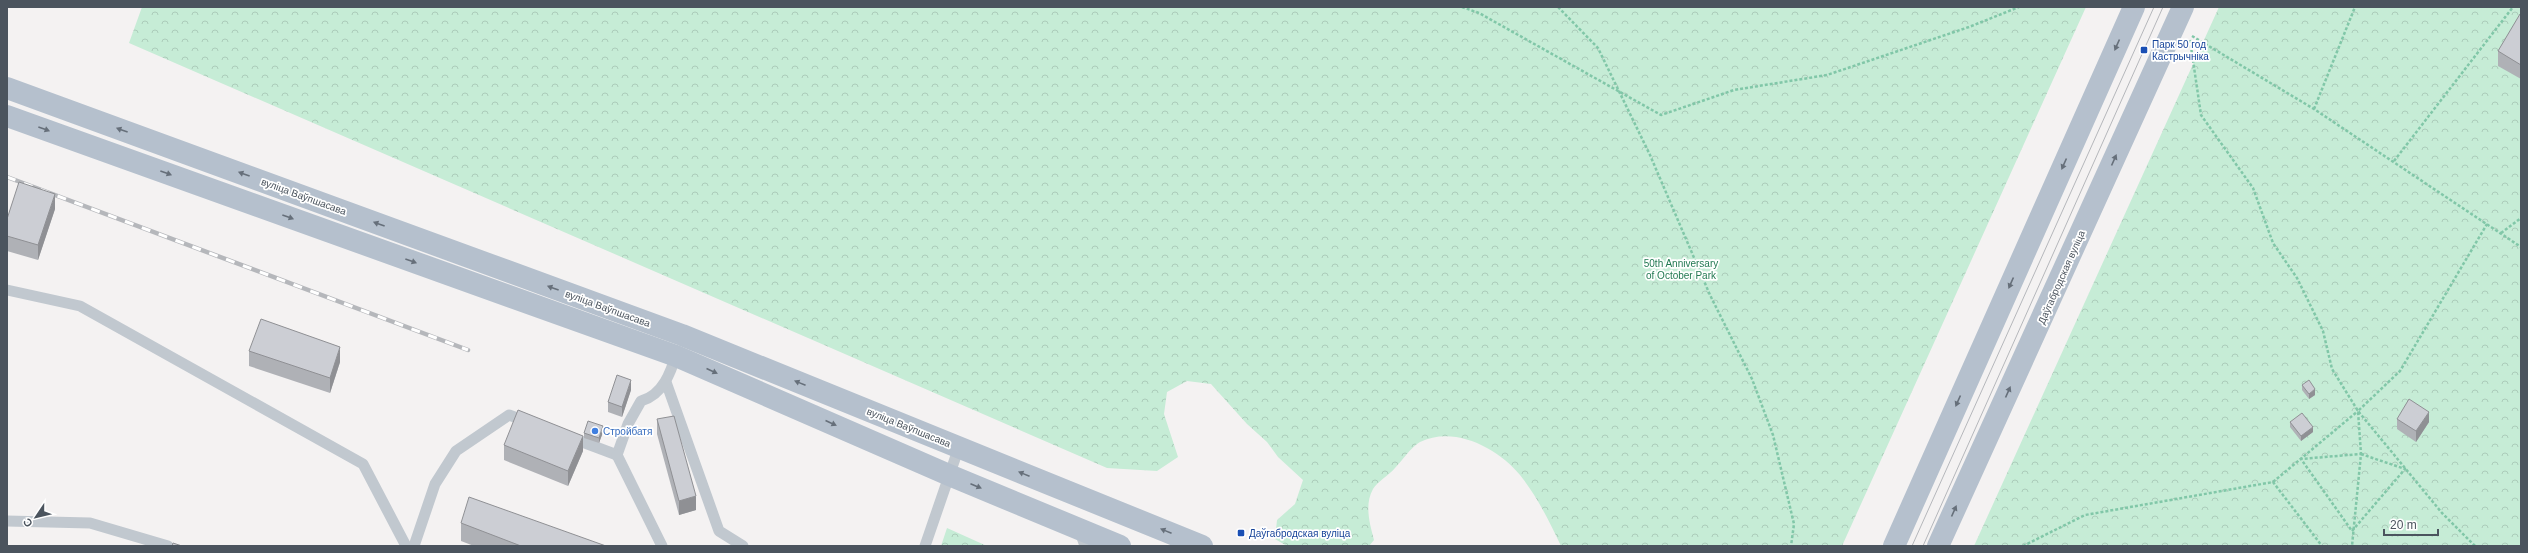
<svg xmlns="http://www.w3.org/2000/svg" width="2528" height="553" font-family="Arial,sans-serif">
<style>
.forest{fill:url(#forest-crowns)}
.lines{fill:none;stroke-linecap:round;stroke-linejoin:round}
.path{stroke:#81c7a8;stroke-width:2.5;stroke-dasharray:3 2;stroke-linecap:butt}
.lane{stroke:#c1c8cf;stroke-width:11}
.primary{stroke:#b5c0cd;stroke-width:22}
.tram{stroke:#b5b7bb;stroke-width:1}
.rail-casing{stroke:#b5b7bb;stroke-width:4.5}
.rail{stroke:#fff;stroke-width:3;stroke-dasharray:9;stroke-linecap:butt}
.wall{fill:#afb1b6}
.shaded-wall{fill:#8f9094}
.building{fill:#ccced4;stroke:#8f9094}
.oneway{fill:#666f7a}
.transit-dot{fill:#1a4fb4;stroke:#fff;stroke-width:1.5}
.shop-dot{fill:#3f7fe0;stroke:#fff;stroke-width:1.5}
.labels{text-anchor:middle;stroke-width:3.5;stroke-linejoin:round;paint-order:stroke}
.transit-label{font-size:10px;fill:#164399;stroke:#fff;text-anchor:start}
.street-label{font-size:10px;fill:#4b545e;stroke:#fff}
.park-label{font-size:10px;fill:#227952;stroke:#fff}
.shop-label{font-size:10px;fill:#366cbe;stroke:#fff;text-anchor:start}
</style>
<defs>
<pattern id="forest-crowns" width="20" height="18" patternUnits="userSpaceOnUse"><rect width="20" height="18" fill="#c6ecd6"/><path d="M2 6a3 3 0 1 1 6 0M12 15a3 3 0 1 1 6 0" fill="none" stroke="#acccba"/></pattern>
</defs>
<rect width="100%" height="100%" fill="#f4f2f2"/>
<g class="forest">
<path d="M 142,7 L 2086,7 L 1842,546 L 1561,546 C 1549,521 1537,496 1520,475 C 1498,448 1454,425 1420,442 C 1411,447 1402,461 1395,468 C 1389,475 1377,482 1373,489 C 1364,505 1370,524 1374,540 L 1369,546 L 1287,546 L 1275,539 L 1277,520 L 1295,504 L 1303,480 L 1278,457 L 1267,442 L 1247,424 L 1211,384 L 1187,381 L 1167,392 L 1164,414 L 1178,457 L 1157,471 L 1107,468 L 129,43 Z"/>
<polygon points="2219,7 2521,7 2521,546 1974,546"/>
<polygon points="947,528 987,546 941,546"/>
</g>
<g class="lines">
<g class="path">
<polyline points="1462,7 1479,13 1661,115 1734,90 1827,75 1969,27 2019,7"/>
<polyline points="1558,7 1598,48 1650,155 1710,295 1752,379 1773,435 1794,524 1791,546"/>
<polyline points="2192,36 2314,109 2521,247"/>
<polyline points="2190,40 2201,115 2253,188 2273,243 2297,278 2323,331 2332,369 2358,411 2361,454 2352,546"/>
<polyline points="2314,109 2355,7"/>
<polyline points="2394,161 2513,7"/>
<polyline points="2501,233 2521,218"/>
<polygon points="2361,454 2405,469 2352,531 2301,459"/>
<polyline points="2273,482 2358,411"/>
<polyline points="2023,546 2085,515 2273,482 2322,546"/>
<polyline points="2475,546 2442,513 2358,411 2400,371 2487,224"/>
</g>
<g class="lane">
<polyline points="7,290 80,306 363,464 406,546"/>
<polyline points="666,382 719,531 743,546"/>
<path d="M 569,437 L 617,455 L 628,424 L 641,401 C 663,395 671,372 677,352"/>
<polyline points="617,455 662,546"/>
<polyline points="7,521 90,523 168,546"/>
<polyline points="1079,529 1085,546"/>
<polyline points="414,546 435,484 456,451 509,415 528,422"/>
<polyline points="925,546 959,447"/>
</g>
<g class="primary">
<polyline points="7,88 682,335 1202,546"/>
<polyline points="7,116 676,356 949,475 1120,546"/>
<polyline points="1894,546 2134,7"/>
<polyline points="1938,546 2183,7"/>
</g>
<g class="tram">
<polyline points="1912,546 2154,7"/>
<polyline points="1923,546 2163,7"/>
</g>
<defs>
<polyline id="rail" points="7,177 468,350"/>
</defs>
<use href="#rail" class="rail-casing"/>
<use href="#rail" class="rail"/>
</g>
<g class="wall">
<polygon points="2521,15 2521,79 2498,66 2498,51"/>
<polygon points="55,209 38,260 7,251 7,219"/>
<polygon points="249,351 340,362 330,393 249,366"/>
<polygon points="2302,385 2315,395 2309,399 2302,390"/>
<polygon points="631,390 622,417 608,412 608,402"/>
<polygon points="657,419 696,510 679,515 657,434"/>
<polygon points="2397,419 2429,422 2416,442 2397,429"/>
<polygon points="2290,422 2313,432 2301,441 2290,427"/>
<polygon points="603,432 599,443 584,438 584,433"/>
<polygon points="504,445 583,451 568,486 504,460"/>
<polygon points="461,523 606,546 474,546 461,541"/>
</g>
<g class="shaded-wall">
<polygon points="55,194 55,209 38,260 38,245"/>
<polygon points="340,347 340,362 330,393 330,378"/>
<polygon points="631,380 631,390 622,417 622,407"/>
<polygon points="2315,389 2315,395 2309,399 2309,394"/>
<polygon points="2429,412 2429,422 2416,442 2416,431"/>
<polygon points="603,426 603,432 599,443 599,438"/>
<polygon points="2313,427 2313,432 2301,441 2301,436"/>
<polygon points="583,436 583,451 568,486 568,471"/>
<polygon points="696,496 696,510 679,515 679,501"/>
</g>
<g class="building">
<polygon points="2520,14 2521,15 2521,65 2498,51"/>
<polygon points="19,182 55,194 38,245 7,236 7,219"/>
<polygon points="261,319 340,347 330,378 249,351"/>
<polygon points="617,375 631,380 622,407 608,402"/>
<polygon points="2309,380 2315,389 2309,394 2302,385"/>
<polygon points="2409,399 2429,412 2416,431 2397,419"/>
<polygon points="518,410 583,436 568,471 504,445"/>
<polygon points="2302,413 2313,427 2301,436 2290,422"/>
<polygon points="674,416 696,496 679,501 657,419"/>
<polygon points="588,421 603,426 599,438 584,433"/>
<polygon points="469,497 606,546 521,546 461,523"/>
<polygon points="173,543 182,546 172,546"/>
</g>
<defs><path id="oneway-solid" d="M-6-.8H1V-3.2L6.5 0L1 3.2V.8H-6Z"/></defs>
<g class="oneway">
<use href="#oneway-solid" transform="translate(2117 45) rotate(114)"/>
<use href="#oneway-solid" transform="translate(44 129) rotate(20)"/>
<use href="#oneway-solid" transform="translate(122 130) rotate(-160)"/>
<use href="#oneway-solid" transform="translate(2114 160) rotate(-66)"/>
<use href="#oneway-solid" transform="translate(2064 164) rotate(114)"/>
<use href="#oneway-solid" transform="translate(166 173) rotate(20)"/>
<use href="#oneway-solid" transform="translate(244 174) rotate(-160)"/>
<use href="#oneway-solid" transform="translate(288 217) rotate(20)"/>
<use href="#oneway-solid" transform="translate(379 224) rotate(-160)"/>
<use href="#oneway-solid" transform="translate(411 261) rotate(20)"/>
<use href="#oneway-solid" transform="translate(2011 283) rotate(114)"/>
<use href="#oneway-solid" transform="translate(553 288) rotate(-160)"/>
<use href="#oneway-solid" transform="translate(712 371) rotate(24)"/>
<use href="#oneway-solid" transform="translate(800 383) rotate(-158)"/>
<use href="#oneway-solid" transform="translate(2008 392) rotate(-66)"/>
<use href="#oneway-solid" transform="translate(1958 401) rotate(114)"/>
<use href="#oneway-solid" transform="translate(831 423) rotate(24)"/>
<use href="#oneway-solid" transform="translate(1024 474) rotate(-158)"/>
<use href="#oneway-solid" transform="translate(976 486) rotate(23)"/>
<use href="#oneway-solid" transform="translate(1954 511) rotate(-66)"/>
<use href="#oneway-solid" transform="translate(1166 531) rotate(-158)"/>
</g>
<g class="transit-dot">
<rect x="2140" y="46" width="8" height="8" rx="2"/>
<rect x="1237" y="529" width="8" height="8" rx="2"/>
</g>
<circle class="shop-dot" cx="595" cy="431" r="4"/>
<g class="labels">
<g class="transit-label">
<text x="2152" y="48">Парк 50 год<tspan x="2152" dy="12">Кастрычніка</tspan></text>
<text x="1249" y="537">Даўгабродская вуліца</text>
</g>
<g class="street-label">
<text transform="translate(304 196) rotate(20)" y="4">вуліца Ваўпшасава</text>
<text transform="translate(2061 277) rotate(-66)" y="4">Даўгабродская вуліца</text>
<text transform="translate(608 308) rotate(20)" y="4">вуліца Ваўпшасава</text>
<text transform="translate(909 427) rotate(22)" y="4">вуліца Ваўпшасава</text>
</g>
<g class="park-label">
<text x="1681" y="267">50th Anniversary<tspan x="1681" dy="12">of October Park</tspan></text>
</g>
<g class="shop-label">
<text x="603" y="435">Стройбатя</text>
</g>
</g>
<rect width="2528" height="553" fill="none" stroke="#4b545e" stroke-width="16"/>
<g transform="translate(36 517) rotate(235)" stroke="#ffffff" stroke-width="3" paint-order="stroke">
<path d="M0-3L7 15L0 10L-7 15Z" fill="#4b545e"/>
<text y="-6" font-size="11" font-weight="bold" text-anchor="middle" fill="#4b545e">С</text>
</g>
<path d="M2384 529v6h54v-6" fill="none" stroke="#4b545e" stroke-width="2"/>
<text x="2390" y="529" font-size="12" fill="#4b545e" stroke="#ffffff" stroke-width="3" paint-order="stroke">20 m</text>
</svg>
